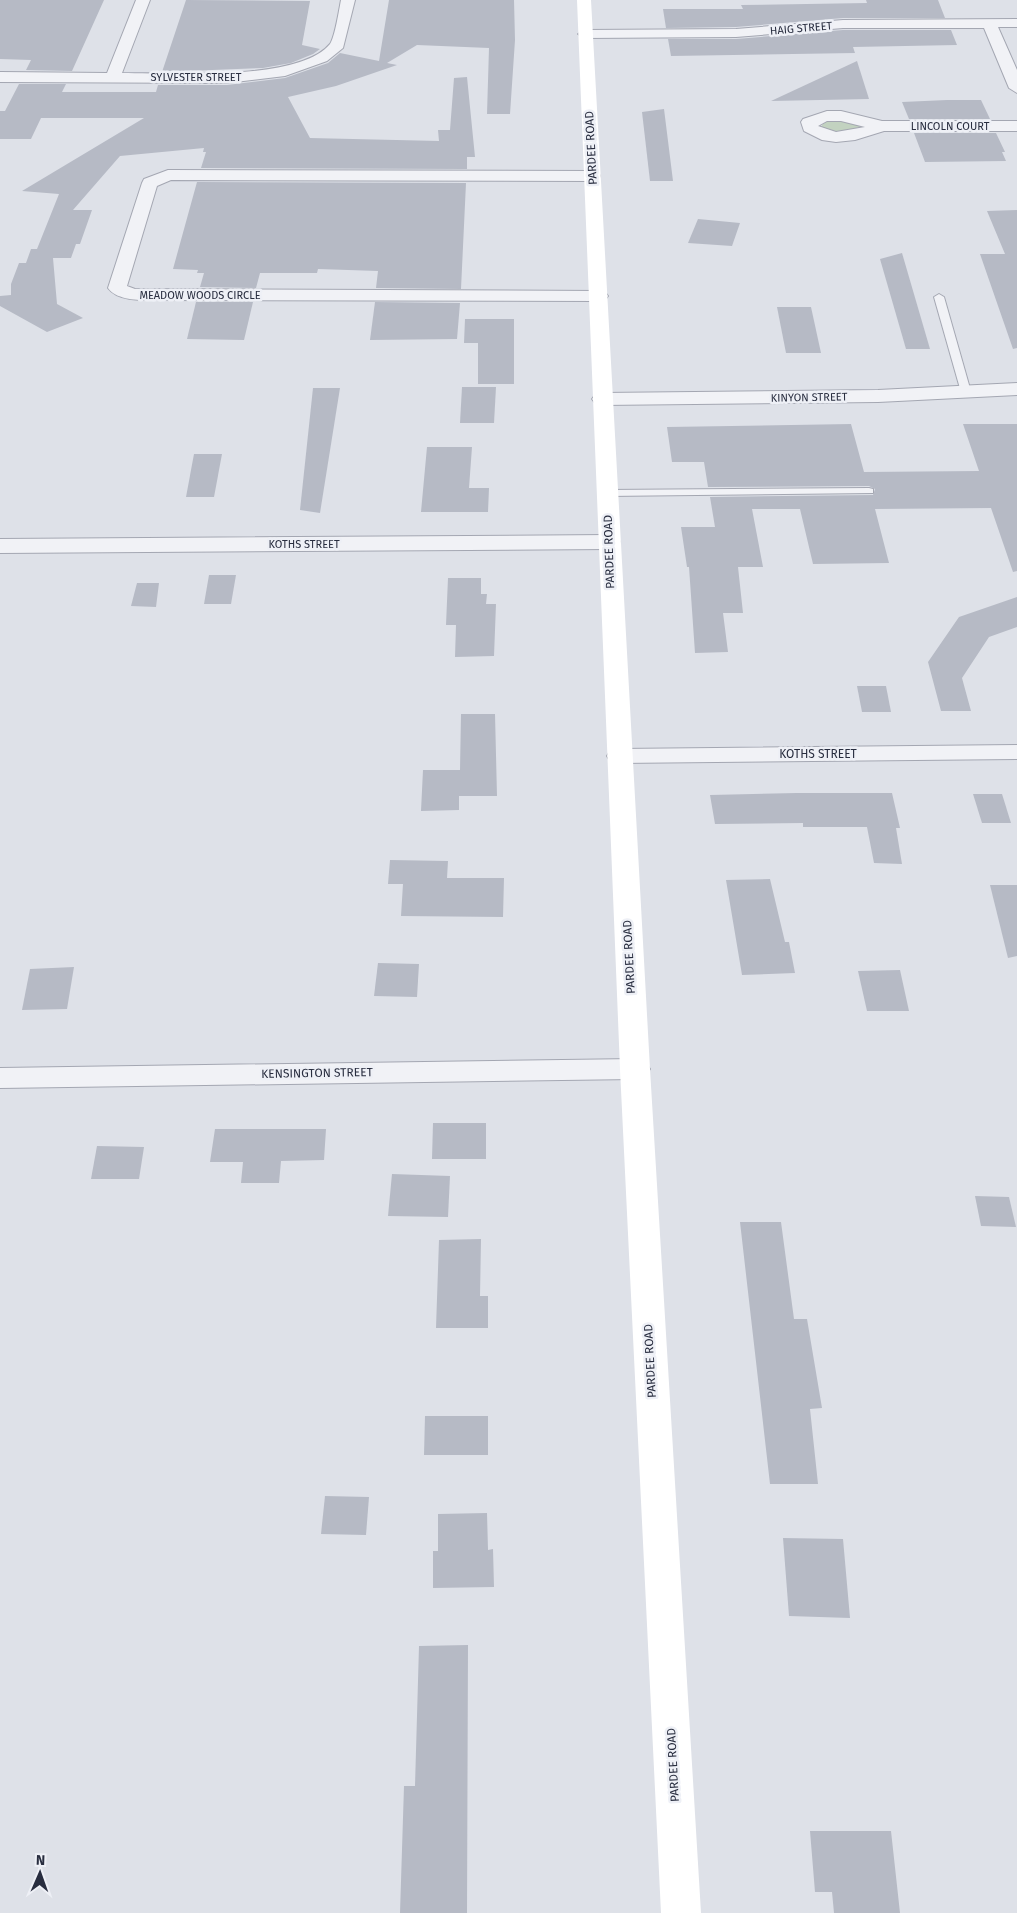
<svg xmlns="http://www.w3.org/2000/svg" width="1017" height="1913" font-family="'Fira Sans',sans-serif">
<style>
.green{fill:#c2d2c0}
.building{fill:#b6bac5}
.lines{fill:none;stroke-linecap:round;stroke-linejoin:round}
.lane-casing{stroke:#a4a7b2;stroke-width:2}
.street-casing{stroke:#a4a7b2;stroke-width:2}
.lane{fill:#f1f2f6;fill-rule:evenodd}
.street{fill:#f1f2f6;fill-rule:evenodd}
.secondary{fill:#fff;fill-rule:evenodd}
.labels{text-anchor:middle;stroke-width:5;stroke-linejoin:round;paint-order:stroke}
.far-street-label{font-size:11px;fill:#282d3f;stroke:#eef0f6}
.street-label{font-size:12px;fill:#282d3f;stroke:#eef0f6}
</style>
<rect width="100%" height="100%" fill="#dee1e8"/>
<polygon class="green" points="833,120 862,126 842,133 824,130 821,127 824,122"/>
<g class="building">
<polygon points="0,0 104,0 72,71 26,70 31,60 0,59"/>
<polygon points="186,0 310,1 302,45 320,49 313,54 291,63 263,68 162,72"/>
<polygon points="389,0 514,0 515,40 510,114 487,114 489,48 417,45 387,63 397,65 336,86 288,97 310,138 439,141 438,130 450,130 454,78 467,77 475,157 467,157 467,169 201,168 206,152 203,152 204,148 120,156 73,210 92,210 80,244 76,244 71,258 53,258 57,304 83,318 47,332 0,306 0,296 11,295 11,284 19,263 26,263 31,249 37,249 59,194 22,191 144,118 41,118 31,139 0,139 0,111 5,111 19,84 66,84 62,92 156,92 158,85 227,85 285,78 328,63 340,53 379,61"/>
<polygon points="866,0 938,0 945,18 843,18 736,27 666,28 663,9 743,9 741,5 867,3"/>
<polygon points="843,30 951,30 957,45 853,47 855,53 671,56 668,39 736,39"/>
<polygon points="857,61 869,99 771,101"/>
<polygon points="947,100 981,100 990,119 909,119 902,102"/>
<polygon points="664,109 673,181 650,181 642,112"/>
<polygon points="914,133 996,133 1005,152 1002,152 1006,161 925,162"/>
<polygon points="197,182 466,183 461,289 376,288 378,271 318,269 317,273 260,273 256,288 200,287 204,273 197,273 198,270 173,269"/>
<polygon points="1017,210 1017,348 1013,349 980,254 1005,254 987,211"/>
<polygon points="698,219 740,223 732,246 688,243"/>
<polygon points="902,253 930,349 906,349 880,259"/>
<polygon points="196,302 253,302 244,340 187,339"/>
<polygon points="375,302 460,303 457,339 370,340"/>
<polygon points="777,307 811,307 821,353 786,353"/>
<polygon points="465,319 514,319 514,384 478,384 478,343 464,343"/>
<polygon points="462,387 496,387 494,423 460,423"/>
<polygon points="313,388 340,388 320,513 300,510"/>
<polygon points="851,424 864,472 979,471 963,424 1017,424 1017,571 1013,572 991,508 875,509 889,563 813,564 800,509 752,509 763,567 738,567 743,613 723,613 728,652 695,653 689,567 687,567 681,527 715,527 710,497 873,495 875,489 869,486 708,487 704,462 672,462 667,427"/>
<polygon points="427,447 472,447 469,488 489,488 488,512 421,512"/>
<polygon points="194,454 222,454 214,497 186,497"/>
<polygon points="209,575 236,575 231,604 204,604"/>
<polygon points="448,578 481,578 481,594 487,594 486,604 496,604 494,656 455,657 456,625 446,625"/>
<polygon points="137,583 159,583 156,607 131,606"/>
<polygon points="1017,597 1017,627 989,637 962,678 971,711 941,711 928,662 959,617"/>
<polygon points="857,686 886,686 891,712 862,712"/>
<polygon points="461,714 495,714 497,796 459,796 459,810 421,811 423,770 460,770"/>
<polygon points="797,793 892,793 900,828 896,828 902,864 874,863 867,827 803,827 803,823 715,824 710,795"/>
<polygon points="973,794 1002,794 1011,823 982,823"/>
<polygon points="390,860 448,861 447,878 504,878 503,917 401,916 403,884 388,884"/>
<polygon points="770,879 785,942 789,942 795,973 742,975 726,880"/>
<polygon points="990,885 1017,885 1017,956 1008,958"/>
<polygon points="378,963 419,964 417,997 374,996"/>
<polygon points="74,967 67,1009 22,1010 30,969"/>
<polygon points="900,970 909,1011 867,1011 858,971"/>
<polygon points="433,1123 486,1123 486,1159 432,1159"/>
<polygon points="215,1129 326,1129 324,1160 281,1161 279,1183 241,1183 243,1162 210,1162"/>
<polygon points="97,1146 144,1147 139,1179 91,1179"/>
<polygon points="392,1174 450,1176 448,1217 388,1216"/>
<polygon points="975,1196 1009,1197 1016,1227 981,1226"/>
<polygon points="740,1222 781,1222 794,1319 807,1319 822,1408 810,1409 818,1484 770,1484"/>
<polygon points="481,1239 480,1296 488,1296 488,1328 436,1328 439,1240"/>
<polygon points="425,1416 488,1416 488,1455 424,1455"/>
<polygon points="325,1496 369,1497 366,1535 321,1534"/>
<polygon points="487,1513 488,1550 493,1549 494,1587 433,1588 433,1551 438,1551 438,1514"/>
<polygon points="783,1538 843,1539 850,1618 789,1616"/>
<polygon points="468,1645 467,1913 400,1913 404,1786 415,1786 419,1646"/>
<polygon points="810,1831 891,1831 900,1913 834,1913 832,1892 815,1892"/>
</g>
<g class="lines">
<defs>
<g id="lane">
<polygon points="939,294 944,297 971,392 969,394 961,392 934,297"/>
<polygon points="869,488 873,489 873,493 607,496 602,493 607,490"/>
</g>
<g id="street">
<path d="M 136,0 L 150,0 L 122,73 C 169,73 299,82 330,44 C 335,37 339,10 341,0 L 355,0 L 343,48 L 327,61 L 285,76 L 227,83 L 0,82 L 0,72 L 107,73 Z"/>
<polygon points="1017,19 1017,27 998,27 1017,70 1017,93 1009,88 984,28 843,28 736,37 585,38 578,34 585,30 736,29 843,20"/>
<path d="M 827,111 L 841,111 L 882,121 L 1017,121 L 1017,131 L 884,131 L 855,140 L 836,142 L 822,140 L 804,131 L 801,122 L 803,119 ZM 827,121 L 841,121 L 865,127 L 836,132 L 818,126 Z"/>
<path d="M 168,170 L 592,171 L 598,172 L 600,176 L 598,180 L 592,181 L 171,180 L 157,186 L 127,286 L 135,289 L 599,291 L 605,292 L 608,296 L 605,300 L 599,301 L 160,300 C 145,300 118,302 108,288 L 142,183 L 144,179 Z"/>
<polygon points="1017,383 1017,395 878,402 602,405 595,403 592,399 595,395 602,393 878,390"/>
<polygon points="609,535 617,537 620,542 617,547 609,549 0,553 0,539"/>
<polygon points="1017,745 1017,759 619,763 610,761 607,756 610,751 619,749"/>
<polygon points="635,1059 645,1062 650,1069 645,1076 635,1079 0,1088 0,1068"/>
</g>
</defs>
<use href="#lane" class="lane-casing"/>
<use href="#street" class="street-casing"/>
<use href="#lane" class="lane"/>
<use href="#street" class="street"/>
<polygon class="secondary" points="577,0 591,0 650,1069 701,1913 661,1913 620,1069"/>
</g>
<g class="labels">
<g class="far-street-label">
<text transform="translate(801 28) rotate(-5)" y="4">HAIG STREET</text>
<text x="196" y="81">SYLVESTER STREET</text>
<text x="950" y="130">LINCOLN COURT</text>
<text x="200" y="299">MEADOW WOODS CIRCLE</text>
<text transform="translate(809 397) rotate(-1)" y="4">KINYON STREET</text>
<text x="304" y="548">KOTHS STREET</text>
</g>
<g class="street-label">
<text transform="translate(591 148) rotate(-93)" y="4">PARDEE ROAD</text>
<text transform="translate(609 552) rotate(-92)" y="4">PARDEE ROAD</text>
<text x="818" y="758">KOTHS STREET</text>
<text transform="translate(629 957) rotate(-93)" y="4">PARDEE ROAD</text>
<text transform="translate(317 1073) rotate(-1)" y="4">KENSINGTON STREET</text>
<text transform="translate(650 1361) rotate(-93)" y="4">PARDEE ROAD</text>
<text transform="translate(673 1765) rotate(-93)" y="4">PARDEE ROAD</text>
</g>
</g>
<g transform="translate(40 1873) rotate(2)" stroke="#eef0f6" stroke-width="4" paint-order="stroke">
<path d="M0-4L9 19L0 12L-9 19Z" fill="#282d3f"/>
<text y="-8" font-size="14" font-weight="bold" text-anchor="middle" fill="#282d3f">N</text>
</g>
</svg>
